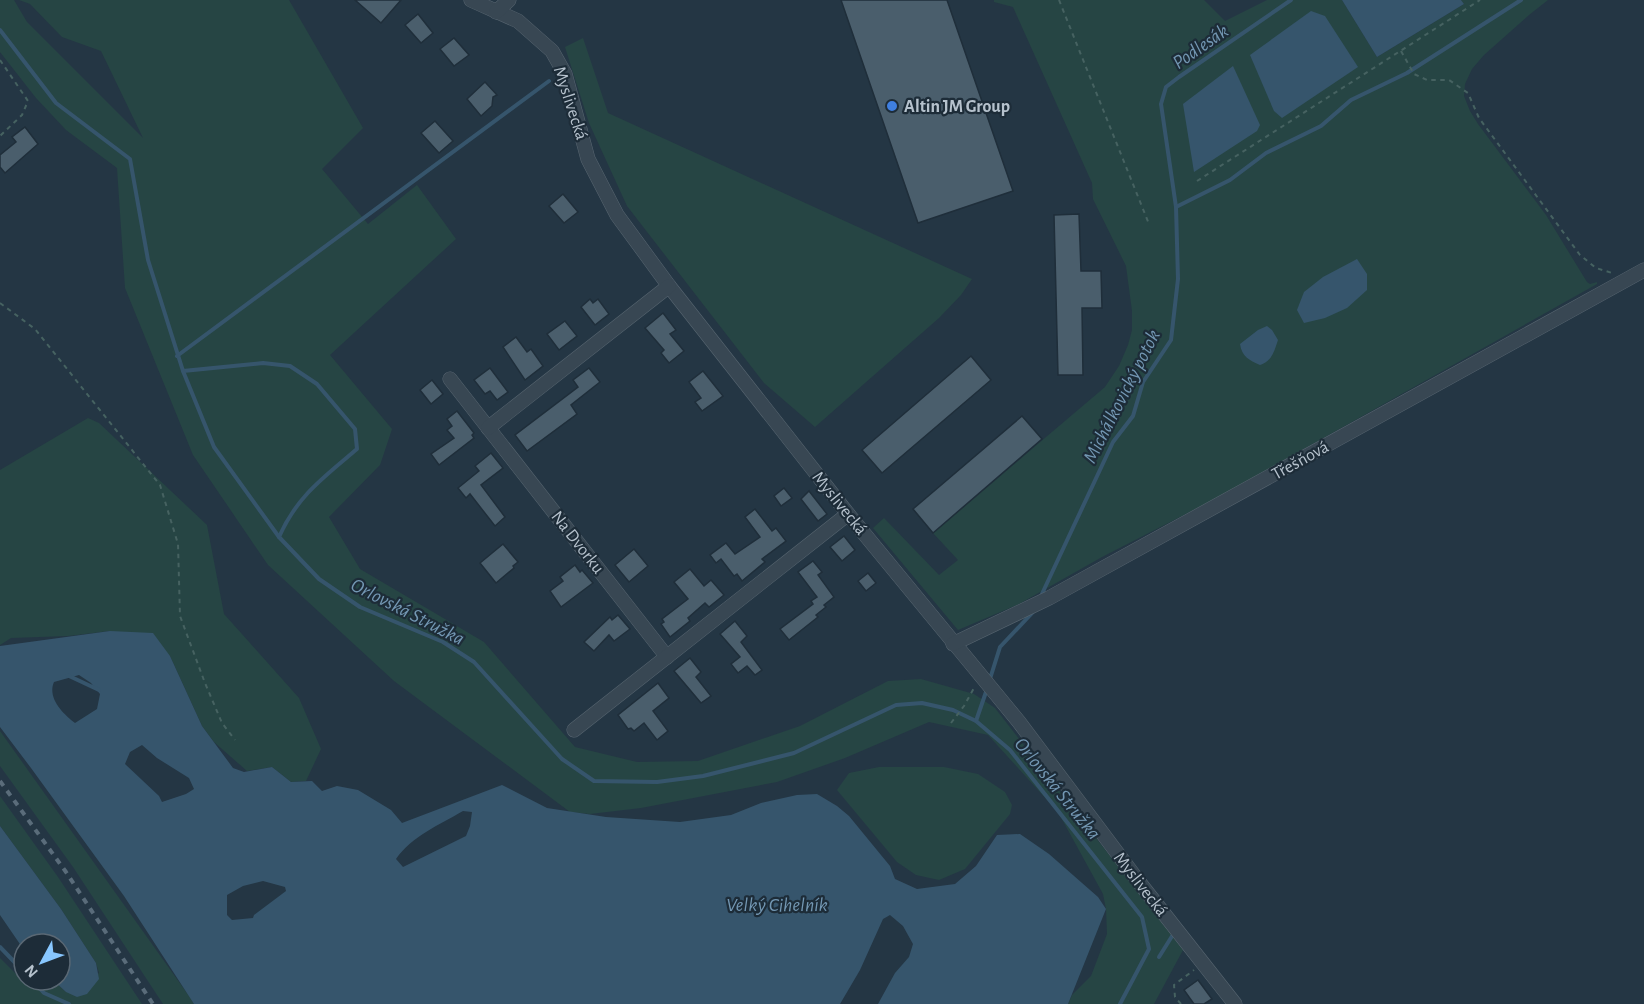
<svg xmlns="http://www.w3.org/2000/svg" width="1644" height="1004" font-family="'Alegreya Sans',sans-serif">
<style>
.green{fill:#264544}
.water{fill:#36556c;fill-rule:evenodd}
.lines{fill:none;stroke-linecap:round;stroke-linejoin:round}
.stream{stroke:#36556c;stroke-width:4}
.building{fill:#4a5e6c;stroke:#1f2e3a;stroke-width:1.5}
.street-casing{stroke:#576570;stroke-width:15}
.path{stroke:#466261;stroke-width:2;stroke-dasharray:4.5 4.5;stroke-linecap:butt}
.street{stroke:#384753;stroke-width:14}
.rail{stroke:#5a6c7a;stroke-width:4;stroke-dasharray:6 6;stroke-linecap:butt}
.shop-dot{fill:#3f7fe0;stroke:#1d2c38;stroke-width:2}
.labels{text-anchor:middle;stroke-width:4.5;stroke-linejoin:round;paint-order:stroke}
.street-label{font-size:18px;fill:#b6c2cd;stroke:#1d2c38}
.poi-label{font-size:18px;font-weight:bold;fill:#b6c2cd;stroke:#1d2c38;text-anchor:start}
.water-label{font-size:20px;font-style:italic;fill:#7397b3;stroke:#1d2c38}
</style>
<rect width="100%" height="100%" fill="#243644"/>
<g class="green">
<polygon points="0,0 14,0 27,22 143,138 101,51 62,37 30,4 19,0 289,0 363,128 322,169 368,224 417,185 456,239 330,355 392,429 380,465 329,517 360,569 484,642 575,747 637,762 698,761 800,726 888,681 921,679 974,694 995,708 1183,950 1154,1004 1068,1004 1072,995 1091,976 1107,934 1106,909 1103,894 1058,812 988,735 929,722 845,758 777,782 641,808 590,814 570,812 394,681 268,565 193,455 125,288 117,168 66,130 36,98 0,52"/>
<polygon points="994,0 1204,0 1225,21 1267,0 1342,0 1377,57 1464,4 1461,0 1548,0 1529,15 1484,55 1472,69 1465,84 1464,96 1470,111 1478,124 1546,215 1587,282 1590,284 1597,282 1597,284 1215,499 1102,557 1019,604 958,630 873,528 884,518 939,575 958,560 933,533 1105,387 1119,366 1128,345 1132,330 1132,311 1126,266 1093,199 1092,183 1013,7 994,2"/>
<polygon points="583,38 608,113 972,279 961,295 939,318 815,427 764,383 627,206 589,123 565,47"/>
<polygon points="88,418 99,423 207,525 224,614 299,698 321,749 306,781 291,782 272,767 247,771 214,742 202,726 170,656 110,631 68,636 11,638 0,645 0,470"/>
<polygon points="0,731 189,996 194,1004 163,1004 73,867 0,766"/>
<polygon points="879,767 944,767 978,774 1005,792 1012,805 1010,814 965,869 939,880 916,875 897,862 837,790 849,773"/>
<polygon points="0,796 58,877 142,1004 0,1004 0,958 18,976 24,973 24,980 53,980 66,992 99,973 96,963 61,909 0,826"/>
</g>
<g class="water">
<polygon points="1342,0 1461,0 1464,4 1377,57"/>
<polygon points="1311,11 1325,16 1358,67 1282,118 1274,111 1250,55"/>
<polygon points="1233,66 1260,125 1257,131 1194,172 1183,104"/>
<polygon points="1357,259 1367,274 1367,290 1347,308 1325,318 1304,323 1297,310 1304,292 1323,277"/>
<path d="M 1267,326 L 1272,330 L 1278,340 C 1274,352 1272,361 1260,365 C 1249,360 1242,357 1240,344 L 1258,330 Z"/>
<path d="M 110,631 L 153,633 L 170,656 L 202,726 L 233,768 L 244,772 L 272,767 L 291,782 L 312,781 L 322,791 L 337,786 L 358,790 L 391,810 L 402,823 L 502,785 L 547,808 L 606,817 L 680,822 L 731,815 L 761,803 L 797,795 L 817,794 L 837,806 L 849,816 L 890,866 L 895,879 L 917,889 L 955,884 L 976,866 L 997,835 L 1020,834 L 1049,854 L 1098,897 L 1106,909 L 1068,1004 L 878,1004 L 895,973 L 909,957 L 913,944 L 903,926 L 890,915 L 883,919 L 860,970 L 840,1004 L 194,1004 L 124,896 L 31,768 L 0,727 L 0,646 ZM 79,675 L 91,683 L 100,694 L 97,709 L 75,723 C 63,714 47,698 54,682 ZM 142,745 L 157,758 L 189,778 L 194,789 L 186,794 L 162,802 L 159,796 L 125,764 L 130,752 ZM 463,811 L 472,812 L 470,826 L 466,836 L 403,867 L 396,859 C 412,836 439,825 463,811 ZM 263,881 L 285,887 L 286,891 L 254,915 L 253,918 L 232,920 L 227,915 L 227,895 L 243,886 Z"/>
<polygon points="0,826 61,909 96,963 99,979 87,994 77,997 66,992 53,980 60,980 60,944 24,944 24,950 0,915"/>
</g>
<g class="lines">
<g class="stream">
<path d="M 0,30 L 56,103 L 130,159 L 148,260 L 183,371 L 263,363 L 290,366 L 317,384 L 355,429 L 357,449 C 324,477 297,496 279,537 L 319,579 L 360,607 L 443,642 L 474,662 L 562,759 L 594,781 L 657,782 L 703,776 L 794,753 L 896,705 L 922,703 L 953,710 L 976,721 L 1010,750 L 1142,917 L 1149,949 L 1120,1004"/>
<polyline points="1176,207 1161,104 1166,87 1179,77 1291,0"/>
<polyline points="177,356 549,81"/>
<polyline points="183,371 214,447 279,537"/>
<polyline points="1041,596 1113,442 1133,416 1143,382 1171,340 1178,279 1176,207 1230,180 1266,153 1321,126 1351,100 1407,73 1521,0"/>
<polyline points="67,675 99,690"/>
<polyline points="989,682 1000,647 1034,611"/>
<polyline points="976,721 987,689"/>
<polyline points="0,947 24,972"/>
<polyline points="1159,957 1174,933"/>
<polyline points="32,980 44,993 69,1004"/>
</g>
</g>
<g class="building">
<polygon points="355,0 401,0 381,23"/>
<polygon points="841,0 947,0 1013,191 918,223"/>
<polygon points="418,14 433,33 421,43 405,25"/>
<polygon points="454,38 469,55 454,66 440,49"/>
<polygon points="485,82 497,95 493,97 492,106 481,116 467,99"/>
<polygon points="435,121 453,141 439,153 421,133"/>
<polygon points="25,127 38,144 5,173 0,167 0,155 16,142 12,137"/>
<polygon points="563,194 578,212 564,223 549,206"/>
<polygon points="1079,214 1081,271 1101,271 1102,308 1082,308 1083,375 1058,375 1054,215"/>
<polygon points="590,299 593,303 598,299 609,314 595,325 581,307"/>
<polygon points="663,313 676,330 670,334 684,351 669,363 661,353 664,350 645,328"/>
<polygon points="565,321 577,336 559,350 547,334"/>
<polygon points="516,337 527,352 531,349 543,366 525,380 503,347"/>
<polygon points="971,356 991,380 882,473 862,450"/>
<polygon points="490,368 508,392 497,400 490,391 485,394 474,380"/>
<polygon points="589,368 600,382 571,405 577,414 527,451 515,435 578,387 573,380"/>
<polygon points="703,371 723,396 702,411 695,402 701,398 689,382"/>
<polygon points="432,380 443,394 431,404 420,390"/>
<polygon points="457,411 474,433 472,435 474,438 439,465 431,454 454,438 447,430 452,426 447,419"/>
<polygon points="1022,416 1042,439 933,533 913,509"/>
<polygon points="491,453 503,468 481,485 505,517 495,526 470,494 466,498 458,488 479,471 475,466"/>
<polygon points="784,488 792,498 781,506 774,496"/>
<polygon points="809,491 827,514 818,521 801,499"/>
<polygon points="755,509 772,531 776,528 786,541 762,559 765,562 742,581 737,574 734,576 721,559 716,563 710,555 726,543 735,554 760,537 745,517"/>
<polygon points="844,536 855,550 842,561 830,547"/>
<polygon points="503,544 518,562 513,566 514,568 496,583 480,563"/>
<polygon points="634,549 648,566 629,582 615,565"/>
<polygon points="813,561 822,572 818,575 834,597 824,605 826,607 816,615 818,617 789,640 780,629 813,604 811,601 817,597 798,572"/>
<polygon points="575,565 580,572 582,570 593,583 561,607 550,591 563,581 560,577"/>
<polygon points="690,569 704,586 711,580 724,595 709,607 705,603 688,618 690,621 670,637 661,624 664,622 662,619 688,599 674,582"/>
<polygon points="868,573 876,583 866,591 858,581"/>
<polygon points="618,615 630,629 614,641 609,635 594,651 584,642 610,617 612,620"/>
<polygon points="735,621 747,636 741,642 762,670 755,675 747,666 738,673 731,664 740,657 720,634"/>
<polygon points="690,658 701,672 696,677 711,696 701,703 674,671"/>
<polygon points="658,683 669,698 653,711 668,731 657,740 644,723 634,731 631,728 628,729 618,715"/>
<polygon points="1198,980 1212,999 1204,1004 1194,1004 1184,990"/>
</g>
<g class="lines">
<defs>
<g id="street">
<polyline points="471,0 518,21 552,51 565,74 588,159 617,215 669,286 848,514 1019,722 1139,882 1235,1004"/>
<polyline points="496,12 509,0"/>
<polyline points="450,379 667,657"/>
<polyline points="488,428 669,286"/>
<polyline points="953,644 1049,598 1644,270"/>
<polyline points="574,730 848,514"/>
</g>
</defs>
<use href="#street" class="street-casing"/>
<g class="path">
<polyline points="1059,0 1149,224"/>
<polyline points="1401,51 1414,74 1427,80 1449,80 1468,93 1479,118 1580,255 1596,268 1612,273"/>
<polyline points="0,60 28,101 22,115 0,136"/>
<polyline points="1197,181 1480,0"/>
<polyline points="0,303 35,329 160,485 178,544 180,616 205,683 222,723 235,740"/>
<polyline points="951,723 964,706 974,688"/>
<polyline points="1181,1004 1175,997 1174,985 1194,970"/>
</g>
<use href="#street" class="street"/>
<polyline class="rail" points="0,781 66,872 153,1004"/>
</g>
<circle class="shop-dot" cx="892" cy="106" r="6"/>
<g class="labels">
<g class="street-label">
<text transform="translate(571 103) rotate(72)" y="6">Myslivecká</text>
<text transform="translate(1300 460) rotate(-29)" y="6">Třešňová</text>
<text transform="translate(840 503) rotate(51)" y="6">Myslivecká</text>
<text transform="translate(578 542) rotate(52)" y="6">Na Dvorku</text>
<text transform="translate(1141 884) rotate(52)" y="6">Myslivecká</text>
</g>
<g class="poi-label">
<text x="904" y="112">Altin JM Group</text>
</g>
<g class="water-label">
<text transform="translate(1200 46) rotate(-35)" y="7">Podlesák</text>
<text transform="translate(1121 396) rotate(-63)" y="7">Michálkovický potok</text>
<text transform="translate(408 611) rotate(27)" y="7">Orlovská Stružka</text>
<text transform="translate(1058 788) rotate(51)" y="7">Orlovská Stružka</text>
<text x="777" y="911">Velký Cihelník</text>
</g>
</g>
<g transform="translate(42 962) rotate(229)"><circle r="28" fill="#1d2c38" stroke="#5a6874" stroke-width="1.5"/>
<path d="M0-4.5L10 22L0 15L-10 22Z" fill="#88c7ff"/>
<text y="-9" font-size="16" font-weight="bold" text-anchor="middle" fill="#b6c2cd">N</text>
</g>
</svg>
